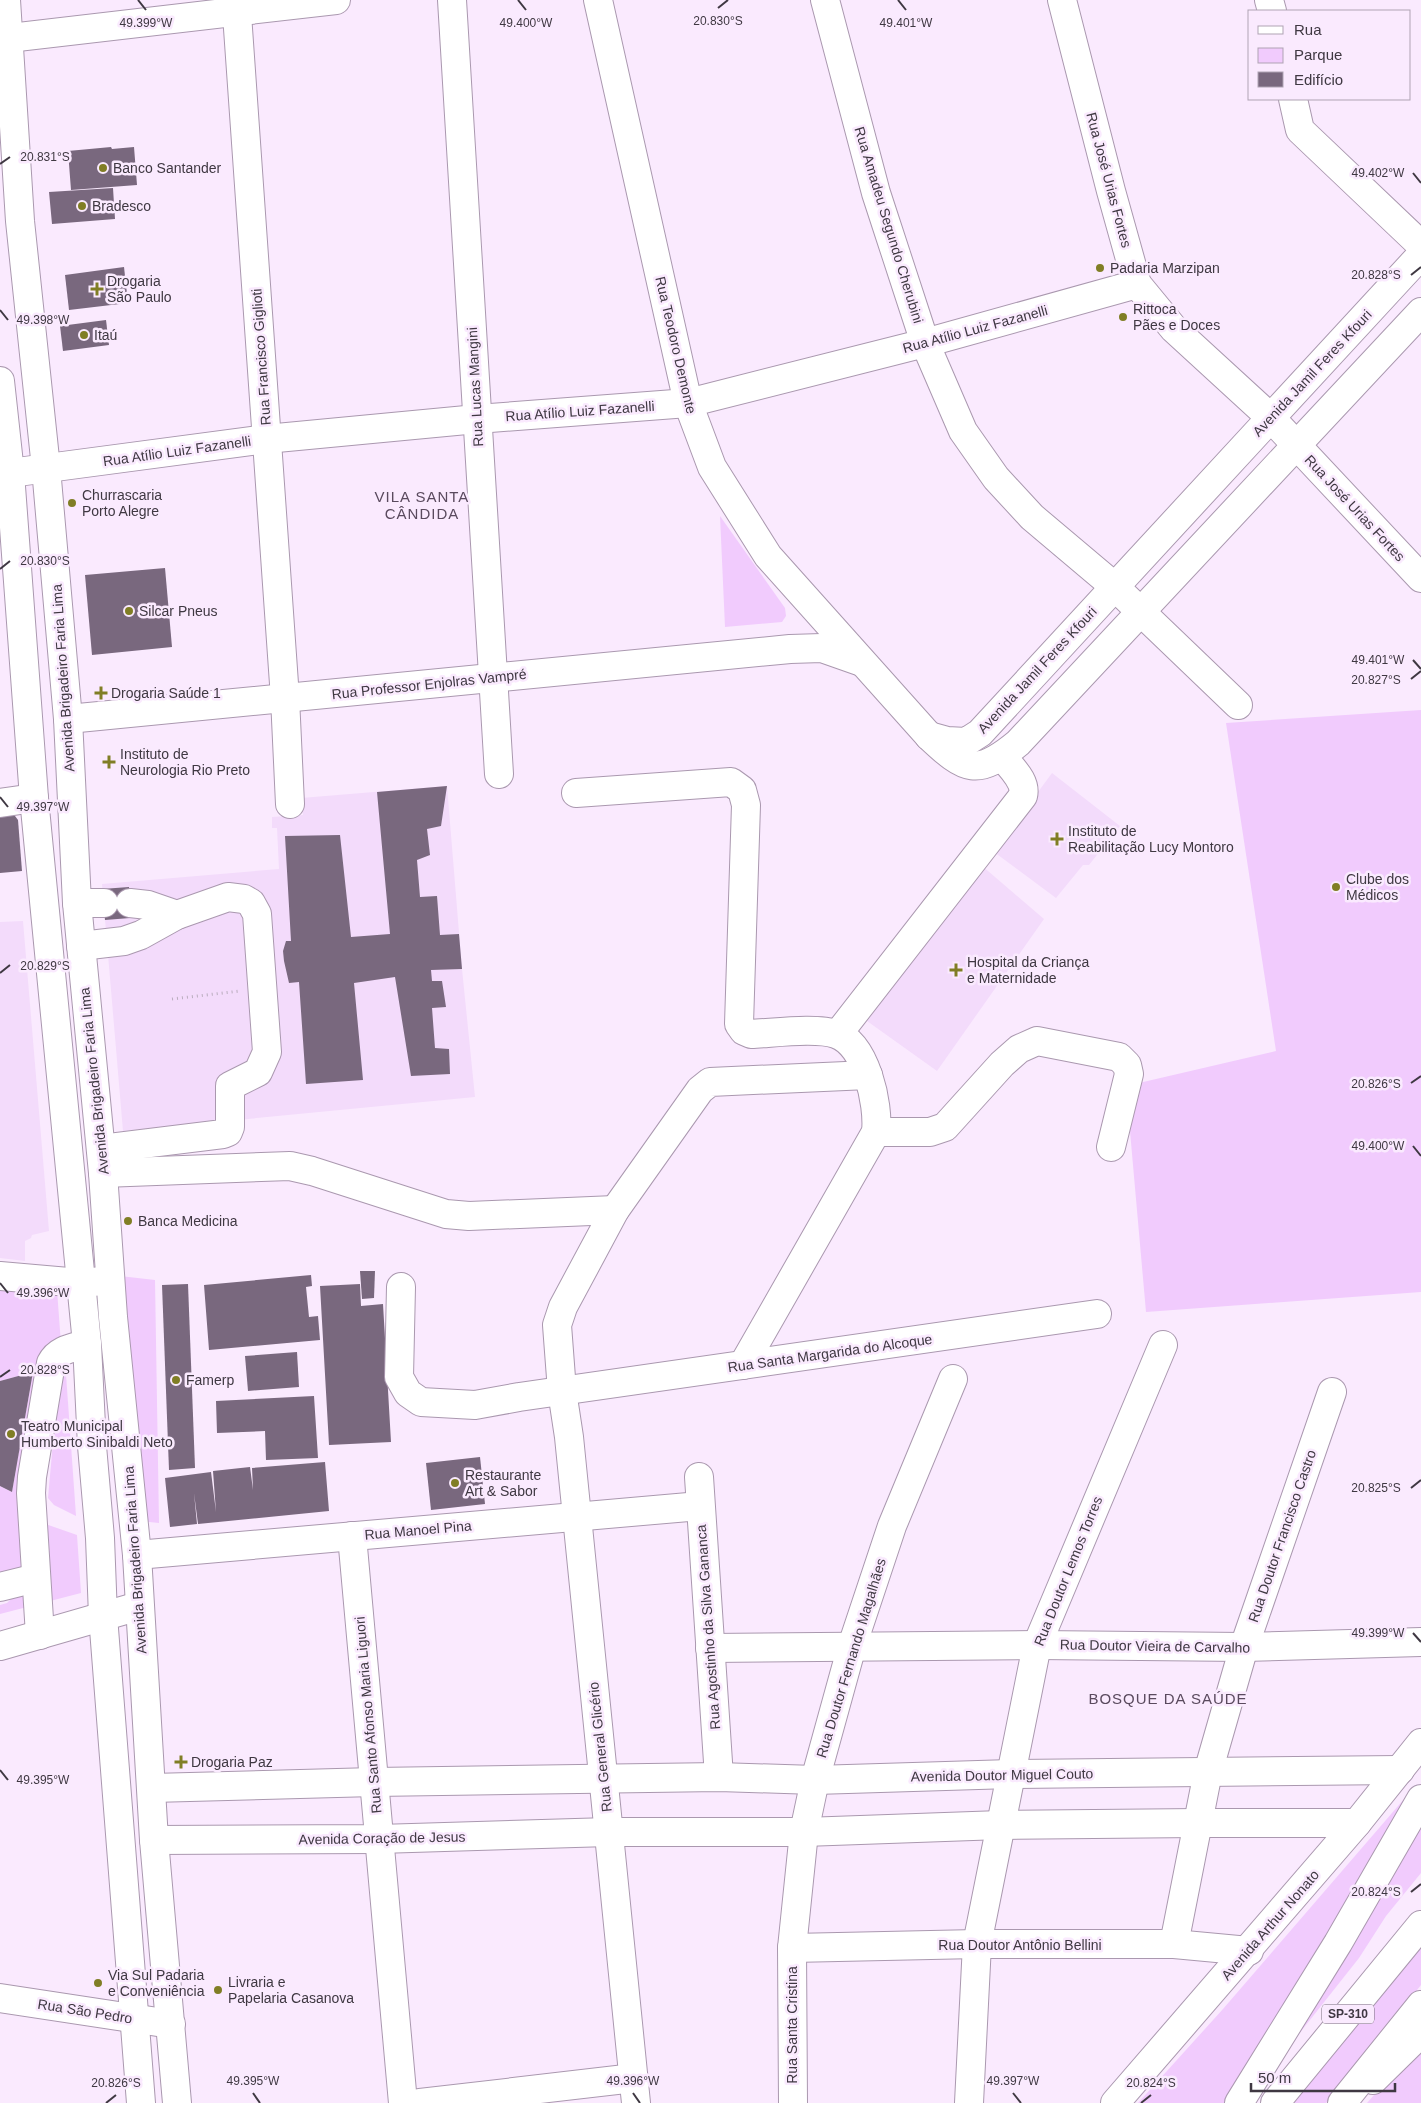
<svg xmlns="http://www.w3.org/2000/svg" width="1421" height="2103" font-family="Helvetica,sans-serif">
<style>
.built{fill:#f3dbfb}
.green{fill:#f1cbfd}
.building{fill:#79687e}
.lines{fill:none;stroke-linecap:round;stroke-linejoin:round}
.minor-casing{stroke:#aa98af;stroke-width:30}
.major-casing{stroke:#aa98af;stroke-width:30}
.highway-casing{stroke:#aa98af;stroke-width:30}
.path{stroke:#baadbe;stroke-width:3;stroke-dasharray:1 4;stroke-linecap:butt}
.minor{stroke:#fff;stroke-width:28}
.major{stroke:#fff;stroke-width:28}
.highway{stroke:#fff;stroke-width:28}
.ticks{fill:none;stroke:#3f3842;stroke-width:2}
.poi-dot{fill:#807e25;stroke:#faeafe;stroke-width:2}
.labels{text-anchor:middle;stroke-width:5;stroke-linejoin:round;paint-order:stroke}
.shield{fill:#faeafe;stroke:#776d7a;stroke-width:1}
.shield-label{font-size:12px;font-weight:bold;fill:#3f3842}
.poi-label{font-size:14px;fill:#3f3842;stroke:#faeafe;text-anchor:start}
.street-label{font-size:14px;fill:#3f3842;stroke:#faeafe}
.neighbourhood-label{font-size:15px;letter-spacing:1px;fill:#5a4a5e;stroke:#faeafe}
.ticks-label{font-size:12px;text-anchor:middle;fill:#3f3842;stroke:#faeafe;stroke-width:5;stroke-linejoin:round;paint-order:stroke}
</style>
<rect width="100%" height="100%" fill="#faeafe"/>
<g class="built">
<polygon points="1052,773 1120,826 1089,865 1083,865 1056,898 994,852"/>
<polygon points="447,786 462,969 475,1097 123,1131 102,884 279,869 277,828 272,828 272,817 303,815 301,798"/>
<polygon points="981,865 1044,919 937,1071 867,1021"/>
<polygon points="23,921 49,1231 32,1235 31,1238 25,1241 25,1261 0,1258 0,922"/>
</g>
<g class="green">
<polygon points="720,516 785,608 786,616 782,622 725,627"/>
<polygon points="1421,710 1421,1292 1146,1312 1126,1086 1276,1051 1226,723"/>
<polygon points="120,1276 155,1280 159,1523 140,1521"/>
<polygon points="0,1284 57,1290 61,1344 34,1520 77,1535 81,1593 0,1614 0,1605 7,1603 20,1590 19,1569 0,1573 0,1486 12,1492 33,1372 0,1381"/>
<polygon points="65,1360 76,1516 54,1505 48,1498 60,1363"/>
<polygon points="1417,1784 1411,1798 1225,2103 1138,2103 1223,2009"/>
<polygon points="1421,1814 1421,1873 1386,1916 1359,1958 1279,2059"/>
<polygon points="1421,1943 1421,1985 1326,2103 1291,2103"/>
<polygon points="1421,2042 1421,2103 1367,2103"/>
</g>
<g class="building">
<polygon points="111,147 112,149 134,147 137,185 71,190 68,151"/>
<polygon points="113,188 115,219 52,224 49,192"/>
<polygon points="124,267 128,303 69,310 65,275"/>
<polygon points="106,320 109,345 63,351 60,326"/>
<polygon points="165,568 172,647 92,655 85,575"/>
<polygon points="447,786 441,826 427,829 430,855 417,860 420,897 437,896 440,935 459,934 462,969 431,970 432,981 442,981 446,1007 432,1008 435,1048 449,1049 450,1074 411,1076 395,977 354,983 363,1080 306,1084 299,982 289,983 284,961 283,951 286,941 291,941 285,836 340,835 351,937 390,934 377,792"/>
<polygon points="10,815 15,816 18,820 22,871 0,873 0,816"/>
<polygon points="129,887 130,918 105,920 102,889"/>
<polygon points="360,1271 375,1271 374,1298 362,1299"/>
<polygon points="311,1275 312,1286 306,1287 309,1317 318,1316 320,1340 209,1350 204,1285"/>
<polygon points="188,1284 195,1468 169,1470 162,1285"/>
<polygon points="360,1284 361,1306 383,1304 391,1442 329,1445 320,1286"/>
<polygon points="297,1352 299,1387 248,1391 245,1356"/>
<polygon points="33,1372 12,1492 0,1486 0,1381"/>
<polygon points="314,1396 318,1458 266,1460 265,1431 217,1433 216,1401"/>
<polygon points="480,1457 485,1504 431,1510 426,1463"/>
<polygon points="325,1462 329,1511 198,1524 194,1493 197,1524 170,1527 165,1478 211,1472 216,1512 213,1471 250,1467 253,1490 252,1468"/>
</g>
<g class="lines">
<defs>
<g id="minor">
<polyline points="236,0 285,698 290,804"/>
<polyline points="452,0 499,774"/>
<path d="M 598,0 L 688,403 L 712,467 L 768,556 L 929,736 C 966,771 977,777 1018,743 L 1421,312"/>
<polyline points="825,0 876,193 925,343 963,431 996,478 1032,517 1115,587 1238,705"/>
<polyline points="1062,0 1111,191 1137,284 1174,329 1271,418 1421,578"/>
<polyline points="1269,0 1272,11"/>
<polyline points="0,39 336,0"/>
<polyline points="1293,99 1300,130 1421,245"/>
<polyline points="10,473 266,439 477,419 688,403 925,343 1137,284"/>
<polyline points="68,719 790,649 822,648 859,661"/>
<polyline points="929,736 947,741 966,742 980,733 1421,255"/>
<path d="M 576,793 L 731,782 L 742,790 L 746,805 L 739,1024 L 744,1031 L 751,1034 C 774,1033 816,1027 836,1034 C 866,1044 879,1104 876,1132 L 743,1365"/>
<polyline points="0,803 34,798"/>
<polyline points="77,903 104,903"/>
<polyline points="130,903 148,905 177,915"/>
<polyline points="81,946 124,941 141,935 177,915 228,897 244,899 251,903 257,914 267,1052 258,1072 230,1086 230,1127 228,1132 223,1134 101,1149"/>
<path d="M 838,1034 L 1023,796 C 1027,781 1011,768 1002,756"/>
<polyline points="876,1132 930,1132 945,1127 1002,1064 1019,1049 1037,1041 1119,1057 1127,1065 1129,1074 1111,1147"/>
<polyline points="103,1173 290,1166 312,1171 446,1214 469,1216 615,1210"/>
<polyline points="0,1276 80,1283 103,1281"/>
<polyline points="401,1287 399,1377 408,1393 421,1402 475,1405 519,1397 1097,1314"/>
<polyline points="699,1477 719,1777"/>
<polyline points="352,1536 403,2103"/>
<polyline points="137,1555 700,1506"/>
<polyline points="0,1587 36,1578"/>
<path d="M 40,1635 L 31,1493 L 32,1477 L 51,1363 C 58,1349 73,1348 87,1344"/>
<polyline points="0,1646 139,1606"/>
<polyline points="710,1648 1037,1645 1244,1647 1421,1642"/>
<polyline points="152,1788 374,1782 719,1777 815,1780 1011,1774 1400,1770"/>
<polyline points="154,1840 379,1839 609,1832 804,1832 1001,1825 1198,1823 1357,1823"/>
<polyline points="1174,1944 1208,1772 1244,1647 1332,1392"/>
<polyline points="792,1948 977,1944 1174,1944 1249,1951"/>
<polyline points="0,1998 171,2024"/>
<polyline points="1373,2080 1421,2033"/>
<polyline points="420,2103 634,2078"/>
<polyline points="636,2103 569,1437 562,1391 557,1325 563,1307 615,1210 700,1090 710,1082 868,1075"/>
<polyline points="793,2103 792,1948 804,1832 815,1780 852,1646 892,1526 953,1379"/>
<polyline points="969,2103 977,1944 1037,1645 1163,1345"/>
</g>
<g id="major">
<polyline points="6,0 20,221 46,468 68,719 77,903 103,1173 113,1317 137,1555 154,1840 177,2103"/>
<polyline points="0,381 10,473 34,798 87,1344 92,1446 100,1538 103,1616 141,2103"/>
<polyline points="1115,2103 1357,1823 1421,1743"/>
</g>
<g id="highway">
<polyline points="1239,2103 1338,1943 1421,1799"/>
<polyline points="1275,2103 1421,1925"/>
<polyline points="1342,2103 1421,2005"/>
</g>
</defs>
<use href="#minor" class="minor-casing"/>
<use href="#major" class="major-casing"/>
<use href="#highway" class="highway-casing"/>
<polyline class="path" points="172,999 240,991"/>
<use href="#minor" class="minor"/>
<use href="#major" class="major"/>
<use href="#highway" class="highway"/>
</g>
<path class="ticks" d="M 138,0 L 146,10M 518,0 L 526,10M 898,0 L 906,10M 718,8 L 728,0M 0,164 L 10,157M 1413,173 L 1421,183M 1411,275 L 1421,267M 0,310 L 8,320M 0,569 L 10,561M 1413,660 L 1421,669M 1411,679 L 1421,671M 0,797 L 8,807M 0,973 L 10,965M 1411,1083 L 1421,1076M 1413,1146 L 1421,1156M 0,1283 L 8,1293M 0,1377 L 10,1370M 1411,1488 L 1421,1480M 1413,1633 L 1421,1642M 0,1770 L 8,1780M 1411,1892 L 1421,1884M 253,2093 L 260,2103M 633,2093 L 640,2103M 1013,2093 L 1021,2103M 106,2103 L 116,2095M 1141,2103 L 1151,2095"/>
<g class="poi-dot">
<circle cx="103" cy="168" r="5"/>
<circle cx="82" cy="206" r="5"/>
<circle cx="1100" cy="268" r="5"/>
<path d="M94.5 281.5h5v5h5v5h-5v5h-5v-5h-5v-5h5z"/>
<circle cx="1123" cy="317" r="5"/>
<circle cx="84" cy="335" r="5"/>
<circle cx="72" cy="503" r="5"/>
<circle cx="129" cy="611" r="5"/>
<path d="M98.5 685.5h5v5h5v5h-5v5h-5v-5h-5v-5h5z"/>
<path d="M106.5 754.5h5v5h5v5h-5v5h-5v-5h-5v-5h5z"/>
<path d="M1054.5 831.5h5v5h5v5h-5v5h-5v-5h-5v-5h5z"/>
<circle cx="1336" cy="887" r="5"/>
<path d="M953.5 962.5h5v5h5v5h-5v5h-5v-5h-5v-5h5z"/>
<circle cx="128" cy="1221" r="5"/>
<circle cx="176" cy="1380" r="5"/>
<circle cx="11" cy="1434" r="5"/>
<circle cx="455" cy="1483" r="5"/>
<path d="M178.5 1754.5h5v5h5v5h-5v5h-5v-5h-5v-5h5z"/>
<circle cx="98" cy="1983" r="5"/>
<circle cx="218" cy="1990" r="5"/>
</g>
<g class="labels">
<rect class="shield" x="1322" y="2004.5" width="52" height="19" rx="4"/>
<g class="shield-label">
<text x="1348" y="2018">SP-310</text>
</g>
<g class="poi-label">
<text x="113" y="173">Banco Santander</text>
<text x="92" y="211">Bradesco</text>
<text x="1110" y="273">Padaria Marzipan</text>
<text x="107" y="286">Drogaria<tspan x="107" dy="16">São Paulo</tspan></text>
<text x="1133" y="314">Rittoca<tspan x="1133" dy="16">Pães e Doces</tspan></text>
<text x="94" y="340">Itaú</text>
<text x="82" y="500">Churrascaria<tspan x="82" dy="16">Porto Alegre</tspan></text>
<text x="139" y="616">Silcar Pneus</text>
<text x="111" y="698">Drogaria Saúde 1</text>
<text x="120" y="759">Instituto de<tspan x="120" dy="16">Neurologia Rio Preto</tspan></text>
<text x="1068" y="836">Instituto de<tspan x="1068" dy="16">Reabilitação Lucy Montoro</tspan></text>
<text x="1346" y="884">Clube dos<tspan x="1346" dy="16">Médicos</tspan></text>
<text x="967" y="967">Hospital da Criança<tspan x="967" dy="16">e Maternidade</tspan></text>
<text x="138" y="1226">Banca Medicina</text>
<text x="186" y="1385">Famerp</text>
<text x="21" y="1431">Teatro Municipal<tspan x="21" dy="16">Humberto Sinibaldi Neto</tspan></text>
<text x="465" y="1480">Restaurante<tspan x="465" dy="16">Art &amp; Sabor</tspan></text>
<text x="191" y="1767">Drogaria Paz</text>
<text x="108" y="1980">Via Sul Padaria<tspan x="108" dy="16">e Conveniência</tspan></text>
<text x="228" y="1987">Livraria e<tspan x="228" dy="16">Papelaria Casanova</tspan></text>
</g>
<g class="street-label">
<text transform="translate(1109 180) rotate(75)" y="5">Rua José Urias Fortes</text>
<text transform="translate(889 225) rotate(73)" y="5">Rua Amadeu Segundo Cherubini</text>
<text transform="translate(975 329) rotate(-15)" y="5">Rua Atílio Luiz Fazanelli</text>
<text transform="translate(676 345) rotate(77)" y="5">Rua Teodoro Demonte</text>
<text transform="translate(261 357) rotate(-94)" y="5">Rua Francisco Giglioti</text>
<text transform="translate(1312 373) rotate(-47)" y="5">Avenida Jamil Feres Kfouri</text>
<text transform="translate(475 387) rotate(-93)" y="5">Rua Lucas Mangini</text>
<text transform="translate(580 411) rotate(-4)" y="5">Rua Atílio Luiz Fazanelli</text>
<text transform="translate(177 451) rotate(-8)" y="5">Rua Atílio Luiz Fazanelli</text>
<text transform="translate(1355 508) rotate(47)" y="5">Rua José Urias Fortes</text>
<text transform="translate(1037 670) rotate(-47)" y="5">Avenida Jamil Feres Kfouri</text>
<text transform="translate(63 678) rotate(-94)" y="5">Avenida Brigadeiro Faria Lima</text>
<text transform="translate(429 684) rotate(-6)" y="5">Rua Professor Enjolras Vampré</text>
<text transform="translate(94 1081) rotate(-96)" y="5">Avenida Brigadeiro Faria Lima</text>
<text transform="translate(830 1353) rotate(-8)" y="5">Rua Santa Margarida do Alcoque</text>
<text transform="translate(418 1530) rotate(-5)" y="5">Rua Manoel Pina</text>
<text transform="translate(1282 1536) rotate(-71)" y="5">Rua Doutor Francisco Castro</text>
<text transform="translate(135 1560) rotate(-94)" y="5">Avenida Brigadeiro Faria Lima</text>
<text transform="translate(1068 1571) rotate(-68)" y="5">Rua Doutor Lemos Torres</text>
<text transform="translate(708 1627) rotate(-94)" y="5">Rua Agostinho da Silva Gananca</text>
<text transform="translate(1155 1646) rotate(1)" y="5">Rua Doutor Vieira de Carvalho</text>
<text transform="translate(851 1658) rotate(-73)" y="5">Rua Doutor Fernando Magalhães</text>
<text transform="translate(368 1715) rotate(-95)" y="5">Rua Santo Afonso Maria Liguori</text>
<text transform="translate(600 1747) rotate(-96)" y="5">Rua General Glicério</text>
<text transform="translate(1002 1775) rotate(-1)" y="5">Avenida Doutor Miguel Couto</text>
<text transform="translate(382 1838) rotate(-1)" y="5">Avenida Coração de Jesus</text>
<text transform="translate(1270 1925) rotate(-49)" y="5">Avenida Arthur Nonato</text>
<text x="1020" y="1950">Rua Doutor Antônio Bellini</text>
<text transform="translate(85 2011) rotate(9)" y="5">Rua São Pedro</text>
<text transform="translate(792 2025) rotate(-90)" y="5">Rua Santa Cristina</text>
</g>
<g class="neighbourhood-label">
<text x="422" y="502">VILA SANTA<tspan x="422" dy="17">CÂNDIDA</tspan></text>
<text x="1168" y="1704">BOSQUE DA SAÚDE</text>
</g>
</g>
<g class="ticks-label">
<text x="718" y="25">20.830°S</text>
<text x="146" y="27">49.399°W</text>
<text x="526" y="27">49.400°W</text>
<text x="906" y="27">49.401°W</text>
<text x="45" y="161">20.831°S</text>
<text x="1378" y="177">49.402°W</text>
<text x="1376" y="279">20.828°S</text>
<text x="43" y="324">49.398°W</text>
<text x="45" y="565">20.830°S</text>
<text x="1378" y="664">49.401°W</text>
<text x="1376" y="684">20.827°S</text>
<text x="43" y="811">49.397°W</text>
<text x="45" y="970">20.829°S</text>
<text x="1376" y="1088">20.826°S</text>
<text x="1378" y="1150">49.400°W</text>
<text x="43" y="1297">49.396°W</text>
<text x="45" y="1374">20.828°S</text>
<text x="1376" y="1492">20.825°S</text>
<text x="1378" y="1637">49.399°W</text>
<text x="43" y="1784">49.395°W</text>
<text x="1376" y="1896">20.824°S</text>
<text x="253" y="2085">49.395°W</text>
<text x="633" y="2085">49.396°W</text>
<text x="1013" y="2085">49.397°W</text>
<text x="116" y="2087">20.826°S</text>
<text x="1151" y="2087">20.824°S</text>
</g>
<rect x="1248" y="10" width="162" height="90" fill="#faeafe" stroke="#afa3b3"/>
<rect x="1258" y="26" width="25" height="8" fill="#ffffff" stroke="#afa3b3"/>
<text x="1294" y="35" font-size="15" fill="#3f3842">Rua</text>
<rect x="1258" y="48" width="25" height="15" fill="#f1cbfd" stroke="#afa3b3"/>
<text x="1294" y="60" font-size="15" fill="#3f3842">Parque</text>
<rect x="1258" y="72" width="25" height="15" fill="#79687e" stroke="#afa3b3"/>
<text x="1294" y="85" font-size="15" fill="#3f3842">Edifício</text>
<path d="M1251 2083v8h144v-8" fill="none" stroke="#3f3842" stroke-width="2.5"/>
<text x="1258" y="2083" font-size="15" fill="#3f3842" stroke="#faeafe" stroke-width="4" paint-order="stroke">50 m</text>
</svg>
